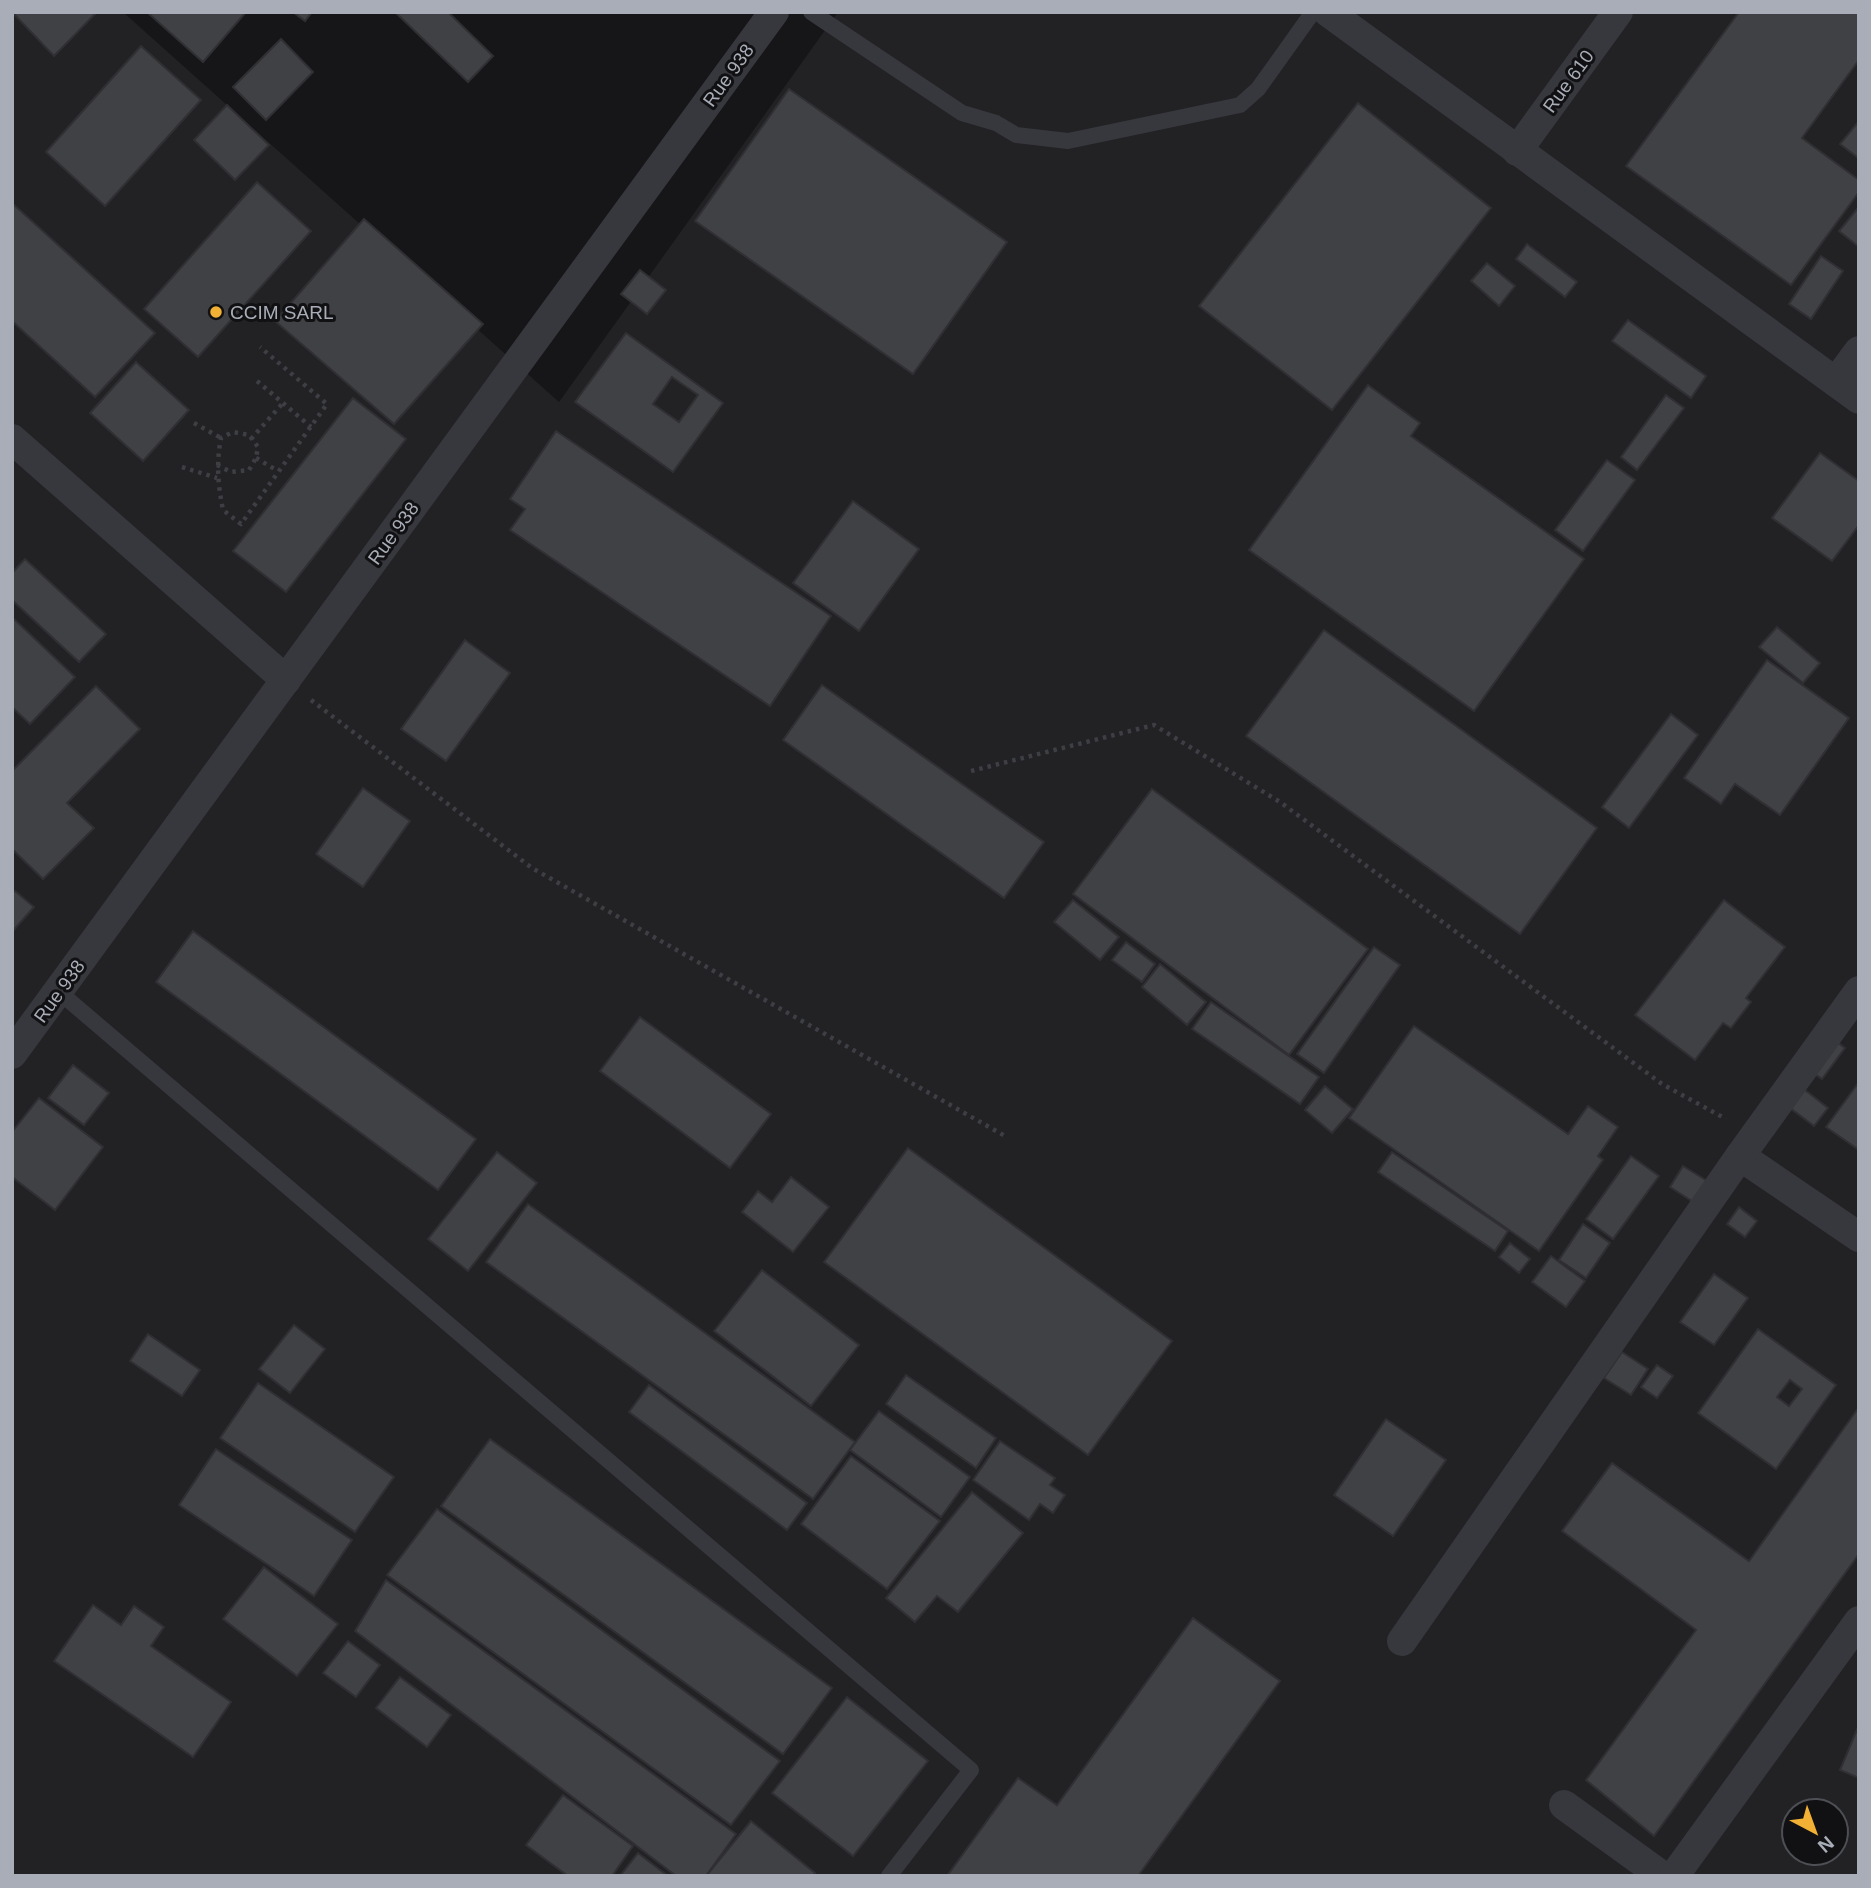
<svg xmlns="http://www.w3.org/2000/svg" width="1871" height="1888" font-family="Helvetica,sans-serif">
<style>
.built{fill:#222225;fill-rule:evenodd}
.building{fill:#404145;stroke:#303034;stroke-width:2;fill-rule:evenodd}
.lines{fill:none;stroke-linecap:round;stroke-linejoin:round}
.path{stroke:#3d3f44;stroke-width:4.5;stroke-dasharray:3.5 5;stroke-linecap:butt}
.service{stroke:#37383d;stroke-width:16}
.minor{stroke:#37383d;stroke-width:30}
.poi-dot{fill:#f2b134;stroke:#111113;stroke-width:2.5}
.labels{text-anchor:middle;stroke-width:6;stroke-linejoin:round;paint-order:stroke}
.street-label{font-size:19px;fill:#a8adb8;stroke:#111113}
.poi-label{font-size:19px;fill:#a8adb8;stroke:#111113;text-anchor:start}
</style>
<rect width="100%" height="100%" fill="#161618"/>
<path class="built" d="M 12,12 L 123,12 L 559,402 L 838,12 L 1859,12 L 1859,1876 L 12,1876 ZM 1794,1811 L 1836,1811 L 1836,1853 L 1794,1853 Z"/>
<g class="building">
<polygon points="12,12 97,12 54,56"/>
<polygon points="147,12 246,12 203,62"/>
<polygon points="293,12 312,12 305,21"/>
<polygon points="395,12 448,12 493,56 468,82"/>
<polygon points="1739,12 1859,12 1859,60 1802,138 1859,180 1859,192 1791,285 1626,166"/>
<polygon points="281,39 313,72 266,120 233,87"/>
<polygon points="141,46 201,100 105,206 46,152"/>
<polygon points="789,89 1007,242 913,374 695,221"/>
<polygon points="1358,103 1491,208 1332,410 1199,306"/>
<polygon points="227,105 269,145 235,180 194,140"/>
<polygon points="1859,121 1859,154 1857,157 1840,144"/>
<polygon points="257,182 311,231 198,357 144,309"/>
<polygon points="12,203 155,333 95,397 12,321"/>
<polygon points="1857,209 1859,210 1859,247 1839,231"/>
<polygon points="364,219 483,324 394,424 275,321"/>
<polygon points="1527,244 1577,282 1565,297 1516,259"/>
<polygon points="1821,256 1843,271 1811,319 1789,304"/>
<polygon points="1487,263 1515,286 1499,306 1471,281"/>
<polygon points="640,270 666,290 647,314 621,294"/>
<polygon points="1628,320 1706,376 1691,398 1612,341"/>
<path d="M 626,333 L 723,403 L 673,472 L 575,402 ZM 672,377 L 698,395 L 679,422 L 653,404 Z"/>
<polygon points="136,362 189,410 143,461 90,413"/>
<polygon points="1368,385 1420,423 1411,436 1584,559 1474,711 1249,550"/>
<polygon points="1666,395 1684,408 1637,470 1621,457"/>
<polygon points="353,398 406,439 286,592 233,551"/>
<polygon points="556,431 831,616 770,706 510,530 525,509 510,499"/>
<polygon points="1820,453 1859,481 1859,525 1832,561 1772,518"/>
<polygon points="1607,460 1635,480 1583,551 1555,530"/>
<polygon points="853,501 919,549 859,631 793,583"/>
<polygon points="25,559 106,634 79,662 12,600 12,573"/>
<polygon points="12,617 75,677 30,724 12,707"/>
<polygon points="1777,627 1820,663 1803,683 1759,647"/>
<polygon points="1324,630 1597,828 1520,934 1246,736"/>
<polygon points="465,640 510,673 446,761 401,729"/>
<polygon points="1767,660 1849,718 1780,815 1735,784 1721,804 1684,778"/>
<polygon points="822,685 1044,842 1004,898 783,740"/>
<polygon points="96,686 140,729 67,803 94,828 43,879 12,849 12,771"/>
<polygon points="1671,714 1698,735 1629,828 1602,807"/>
<polygon points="363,788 410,821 363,887 316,854"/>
<polygon points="1152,789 1368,949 1289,1055 1073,894"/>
<polygon points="15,891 34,907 12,932 12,893"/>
<polygon points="1073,900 1119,937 1100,960 1054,922"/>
<polygon points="1724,900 1785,947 1746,998 1751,1002 1731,1028 1723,1023 1695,1060 1635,1015"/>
<polygon points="193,931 476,1139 438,1190 156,982"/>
<polygon points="1126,942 1155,964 1142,982 1112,960"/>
<polygon points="1374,947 1400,965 1324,1073 1297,1054"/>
<polygon points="1160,964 1206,1002 1187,1025 1142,987"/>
<polygon points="1211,1002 1319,1077 1300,1104 1192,1029"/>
<polygon points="640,1017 771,1114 730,1168 600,1071"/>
<polygon points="1414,1026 1568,1134 1588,1106 1618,1127 1598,1156 1603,1160 1539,1251 1349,1118"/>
<polygon points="1828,1035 1845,1048 1822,1079 1805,1067"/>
<polygon points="73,1065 109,1093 84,1125 48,1098"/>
<polygon points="1859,1082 1859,1150 1826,1127"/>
<polygon points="1796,1083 1828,1108 1814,1126 1782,1102"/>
<polygon points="1325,1086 1353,1109 1332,1133 1305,1110"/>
<polygon points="39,1098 103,1147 55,1210 12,1177 12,1132"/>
<polygon points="908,1148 1172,1341 1088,1455 824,1262"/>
<polygon points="497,1152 537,1183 468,1271 428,1239"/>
<polygon points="1392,1152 1508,1231 1495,1251 1378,1172"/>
<polygon points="1631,1156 1659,1176 1613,1239 1586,1219"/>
<polygon points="1683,1166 1717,1187 1704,1209 1670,1187"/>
<polygon points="791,1177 829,1207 793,1252 742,1212 758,1191 772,1202"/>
<polygon points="528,1204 855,1442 813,1499 486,1262"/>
<polygon points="1739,1207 1757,1221 1745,1237 1727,1224"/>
<polygon points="1583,1224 1610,1243 1586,1278 1559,1260"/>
<polygon points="1510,1243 1530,1259 1519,1273 1499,1257"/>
<polygon points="1551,1256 1585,1281 1566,1307 1532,1282"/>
<polygon points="762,1270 859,1345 811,1406 714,1331"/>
<polygon points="1714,1274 1748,1298 1714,1345 1680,1322"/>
<polygon points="294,1325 325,1349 290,1393 259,1369"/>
<path d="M 1758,1329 L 1836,1385 L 1776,1469 L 1698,1413 ZM 1790,1380 L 1802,1389 L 1789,1406 L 1777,1397 Z"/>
<polygon points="148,1334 200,1370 182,1396 130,1361"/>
<polygon points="1622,1352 1648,1369 1631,1395 1604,1378"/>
<polygon points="1657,1365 1673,1376 1657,1398 1641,1387"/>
<polygon points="906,1375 996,1438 976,1468 886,1404"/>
<polygon points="258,1383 394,1477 355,1532 220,1438"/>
<polygon points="649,1385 807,1503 787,1530 629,1412"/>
<polygon points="1859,1407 1859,1554 1654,1836 1586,1780 1696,1630 1562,1531 1612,1463 1749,1561"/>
<polygon points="879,1411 970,1477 941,1517 850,1450"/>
<polygon points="1386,1419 1446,1460 1393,1536 1334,1495"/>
<polygon points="490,1439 832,1688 783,1754 441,1506"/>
<polygon points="1000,1441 1055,1478 1050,1485 1065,1495 1053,1513 1040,1504 1029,1520 973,1480"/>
<polygon points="216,1449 352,1540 314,1596 179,1505"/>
<polygon points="851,1456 940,1521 887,1589 801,1524"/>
<polygon points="972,1492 1023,1533 958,1612 937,1596 915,1622 886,1598"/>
<polygon points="437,1509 780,1761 731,1825 387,1575"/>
<polygon points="264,1567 338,1624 297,1676 223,1619"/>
<polygon points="386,1580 736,1834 706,1876 676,1876 355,1631"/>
<polygon points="93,1605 121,1625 134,1606 164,1627 151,1646 231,1702 193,1757 54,1661"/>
<polygon points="1193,1618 1280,1681 1138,1876 947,1876 1018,1778 1057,1805"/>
<polygon points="348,1641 380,1665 356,1697 323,1673"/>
<polygon points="400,1677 451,1715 427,1747 376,1708"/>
<polygon points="847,1697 928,1761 853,1856 772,1793"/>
<polygon points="1859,1725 1859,1778 1840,1770"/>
<polygon points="563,1795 633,1846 612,1876 568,1876 526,1845"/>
<polygon points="751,1821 815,1873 813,1876 706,1876"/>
<polygon points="638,1853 668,1876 620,1876"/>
</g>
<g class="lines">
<g class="path">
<polyline points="257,381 311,427"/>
<polyline points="194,423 221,438"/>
<polyline points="251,439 283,403"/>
<polyline points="256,458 278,471"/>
<path d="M 217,465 L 231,472 L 249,470 L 256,458 L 258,447 L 249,435 L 233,432 L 221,438 C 216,464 218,485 223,510 L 241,524 L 327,404 L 260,347"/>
<polyline points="182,467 217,478"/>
<polyline points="311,700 532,868 1005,1136"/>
<polyline points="971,771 1154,725 1280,802 1662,1084 1726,1119"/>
</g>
<g class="service">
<polyline points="811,12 962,113 996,123 1016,135 1068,141 1240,105 1258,89 1313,12"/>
<polyline points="58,991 971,1770 889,1876"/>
</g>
<g class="minor">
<polyline points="1328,12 1859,399"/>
<polyline points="1517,151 1618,12"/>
<polyline points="1836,382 1859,351"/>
<polyline points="12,439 286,680"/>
<polyline points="12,1054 774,12"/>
<polyline points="1740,1156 1859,1237"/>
<polyline points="1402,1641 1740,1156 1859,991"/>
<polyline points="1564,1805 1662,1876"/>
<polyline points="1674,1876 1859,1621"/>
</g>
</g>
<circle class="poi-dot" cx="216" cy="312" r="7"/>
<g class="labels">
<g class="street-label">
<text transform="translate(728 75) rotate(-54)" y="7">Rue 938</text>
<text transform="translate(1568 81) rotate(-54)" y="7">Rue 610</text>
<text transform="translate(393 533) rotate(-54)" y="7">Rue 938</text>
<text transform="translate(59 991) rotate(-54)" y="7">Rue 938</text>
</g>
<g class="poi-label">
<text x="230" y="319">CCIM SARL</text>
</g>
</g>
<rect width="1871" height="1888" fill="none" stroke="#a8adb8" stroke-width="28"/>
<g transform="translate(1815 1832) rotate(139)"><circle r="33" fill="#111113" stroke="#4d4f55" stroke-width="2"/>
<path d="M0-5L12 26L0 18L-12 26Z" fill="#f2b134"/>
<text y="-10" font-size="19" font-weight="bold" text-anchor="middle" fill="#a8adb8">N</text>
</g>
</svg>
